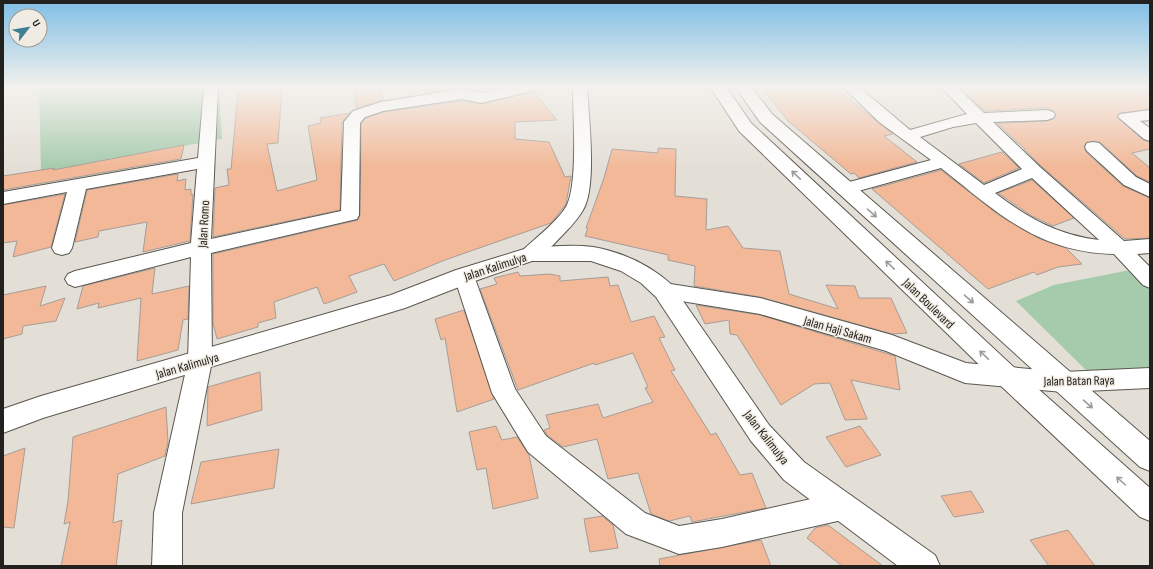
<svg xmlns="http://www.w3.org/2000/svg" width="1153" height="569" font-family="'Sofia Sans Condensed',sans-serif">
<style>
.green{fill:#a6cbac}
.building{fill:#f2b897;stroke:#a69d98}
.lines{fill:none;stroke-linecap:round;stroke-linejoin:round}
.street-casing{stroke:#5b574f;stroke-width:2}
.secondary-casing{stroke:#5b574f;stroke-width:2}
.street{fill:#fff;fill-rule:evenodd}
.secondary{fill:#fff;fill-rule:evenodd}
.oneway{stroke:#9c9b9a}
.labels{text-anchor:middle;stroke-width:3;stroke-linejoin:round;paint-order:stroke}
.street-label{font-size:13px;fill:#23211e;stroke:#f1ece3}
</style>
<rect width="100%" height="100%" fill="#e4dfd6"/>
<g class="green">
<polygon points="39,88 125,88 125,90 138,88 219,88 222,139 41,172"/>
<polygon points="1150,266 1150,370 1098,382 1016,301 1054,285"/>
</g>
<g class="building">
<polygon points="269,88 282,88 278,143 267,144 277,191 317,180 308,126 321,123 320,118 350,113 342,122 340,210 213,237 215,188 229,185 227,169 231,169 238,93"/>
<polygon points="354,88 380,88 383,100 356,108"/>
<polygon points="423,88 458,88 425,93"/>
<polygon points="762,88 835,88 893,134 884,136 917,162 859,178 854,173 851,174 788,121"/>
<polygon points="960,88 1150,88 1150,109 1120,113 1117,117 1143,140 1150,142 1150,149 1132,153 1150,168 1150,182 1137,176 1100,142 1087,142 1084,146 1086,152 1123,186 1150,198 1150,238 1125,239 1041,166 1024,149 1025,149 997,123 1047,121 1053,119 1056,116 1054,111 1047,108 985,111"/>
<polygon points="534,92 557,120 515,122 515,139 549,142 565,177 571,176 566,204 551,223 445,260 394,281 384,264 349,276 357,292 324,304 317,287 274,302 276,318 258,323 258,327 217,339 213,323 213,254 358,220 360,215 361,124 366,118 383,112 462,101 481,104"/>
<polygon points="184,145 181,159 3,190 3,176 54,168 53,170"/>
<polygon points="658,148 676,149 675,196 707,199 706,230 728,226 743,248 780,251 789,294 838,309 826,285 855,286 859,298 891,298 907,333 892,334 760,297 694,286 695,266 668,260 668,255 585,236 588,228 586,228 604,178 612,149 658,153"/>
<polygon points="1002,152 1019,168 984,183 959,164"/>
<polygon points="941,170 1000,216 1040,239 1066,248 1082,264 1058,267 1037,275 1034,272 988,289 872,189"/>
<polygon points="178,174 177,181 186,179 185,190 191,189 191,195 193,194 190,241 143,252 147,222 99,231 98,237 75,242 87,190"/>
<polygon points="1032,180 1074,218 1053,226 1032,216 998,193"/>
<polygon points="65,194 51,247 13,257 17,241 3,243 3,205"/>
<polygon points="155,268 152,294 189,286 188,319 183,320 178,350 137,361 141,298 98,308 99,303 77,309 83,286"/>
<polygon points="518,272 520,276 550,274 560,276 560,281 608,277 610,286 618,285 631,322 654,316 665,337 659,338 675,370 671,371 711,435 716,433 740,475 752,473 766,508 692,522 690,516 669,521 651,514 638,473 608,479 597,439 563,447 547,435 544,430 550,428 546,415 598,404 603,418 653,402 645,388 648,387 633,353 595,365 594,363 518,390 480,289 497,284 494,278"/>
<polygon points="46,286 40,306 65,298 56,321 23,326 22,334 3,339 3,295"/>
<polygon points="696,305 760,315 895,356 900,390 851,380 867,419 845,420 830,383 814,384 781,405 737,335 730,334 729,320 705,324"/>
<polygon points="464,310 494,399 457,412 445,338 441,340 435,319"/>
<polygon points="260,372 262,410 207,426 208,387"/>
<polygon points="166,407 168,442 165,456 118,474 113,523 122,520 116,566 61,566 70,522 64,524 68,501 73,437"/>
<polygon points="496,426 502,440 517,437 529,455 538,498 493,509 486,468 477,470 469,432"/>
<polygon points="860,426 881,455 846,467 826,437"/>
<polygon points="25,448 14,528 3,527 3,456"/>
<polygon points="279,449 274,488 191,504 201,462"/>
<polygon points="971,491 984,512 954,517 941,496"/>
<polygon points="602,516 613,525 618,548 590,552 584,519"/>
<polygon points="828,525 852,543 883,566 842,566 807,538 815,528"/>
<polygon points="1068,530 1095,566 1049,566 1030,540"/>
<polygon points="761,540 771,566 660,566 659,559"/>
</g>
<g class="lines">
<defs>
<g id="street">
<polygon points="204,88 218,88 211,239 341,211 344,122 353,111 381,102 462,89 481,93 505,88 534,88 532,91 481,103 462,99 383,111 365,117 360,123 359,215 357,219 211,253 212,361 182,513 182,566 152,566 154,513 188,361 191,257 75,287 68,284 65,279 68,274 75,271 191,243 197,169 86,189 72,248 69,253 62,255 55,253 52,248 67,192 3,204 3,192 198,158"/>
<path d="M 573,88 L 587,88 C 589,118 596,181 585,206 C 579,220 564,233 554,244 C 544,253 538,263 524,259 L 521,254 L 524,249 C 537,237 559,220 567,205 C 578,182 573,116 573,88 Z"/>
<path d="M 844,88 L 860,88 L 910,130 L 967,114 L 942,88 L 958,88 L 984,113 L 1047,110 L 1053,112 L 1055,115 L 1053,118 L 1047,120 L 993,122 L 1040,167 L 1124,241 L 1150,239 L 1150,253 L 1137,254 L 1150,267 L 1150,288 L 1143,285 L 1114,254 C 1037,252 998,213 941,168 L 844,195 L 838,193 L 835,189 L 838,185 L 931,160 L 879,122 ZM 976,123 L 1022,169 L 984,185 L 920,137 L 953,127 ZM 1032,178 L 1099,240 C 1057,235 1028,218 995,193 Z"/>
<polygon points="1150,110 1150,120 1140,121 1150,128 1150,141 1144,139 1118,117 1120,114"/>
<polygon points="1093,142 1099,143 1136,177 1150,184 1150,197 1124,185 1087,151 1085,147 1087,143"/>
<polygon points="464,269 471,271 474,276 515,389 546,436 645,513 679,526 722,519 842,492 852,496 856,506 852,516 842,520 722,547 679,554 626,534 528,452 492,393 454,276 457,271"/>
<polygon points="664,283 760,298 892,335 966,363 1063,372 1150,368 1150,388 1063,392 965,383 886,351 760,314 657,297 653,291 657,285"/>
</g>
<g id="secondary">
<polygon points="711,88 727,88 751,123 1018,371 1150,488 1150,521 1140,517 1000,385 739,131"/>
<polygon points="736,88 752,88 772,114 1150,441 1150,471 1140,467 760,122"/>
<path d="M 531,247 C 551,247 573,244 593,247 C 622,252 650,265 672,285 L 769,425 L 804,462 L 935,555 L 940,566 L 898,566 L 784,480 L 751,441 L 656,297 L 641,283 L 621,271 L 591,261 L 532,261 L 472,282 L 405,308 L 43,418 L 3,433 L 3,409 L 41,396 L 391,295 L 456,270 Z"/>
</g>
</defs>
<use href="#street" class="street-casing"/>
<use href="#secondary" class="secondary-casing"/>
<use href="#street" class="street"/>
<use href="#secondary" class="secondary"/>
</g>
<defs><path id="oneway-shaft" d="M-6 0H5M1.5-3L5.5 0L1.5 3" fill="none" stroke-width="1.6" stroke-linecap="round" stroke-linejoin="round"/></defs>
<g class="oneway">
<use href="#oneway-shaft" transform="translate(796 175) rotate(-136)"/>
<use href="#oneway-shaft" transform="translate(872 213) rotate(41)"/>
<use href="#oneway-shaft" transform="translate(890 265) rotate(-136)"/>
<use href="#oneway-shaft" transform="translate(969 299) rotate(41)"/>
<use href="#oneway-shaft" transform="translate(984 355) rotate(-136)"/>
<use href="#oneway-shaft" transform="translate(1088 404) rotate(41)"/>
<use href="#oneway-shaft" transform="translate(1121 481) rotate(-138)"/>
</g>
<linearGradient id="sky" x2="0" y2="1"><stop stop-color="#7fbee6"/><stop offset="0.52" stop-color="#f3f1ed"/><stop offset="1" stop-color="#f3f1ed" stop-opacity="0"/></linearGradient>
<rect width="1153" height="168" fill="url(#sky)"/>
<g class="labels">
<g class="street-label">
<text transform="translate(203 224) rotate(-87)" y="5">Jalan Romo</text>
<text transform="translate(495 266) rotate(-18)" y="5">Jalan Kalimulya</text>
<text transform="translate(929 303) rotate(44)" y="5">Jalan Boulevard</text>
<text transform="translate(838 329) rotate(16)" y="5">Jalan Haji Sakam</text>
<text transform="translate(187 365) rotate(-16)" y="5">Jalan Kalimulya</text>
<text transform="translate(1079 380) rotate(-1)" y="5">Jalan Batan Raya</text>
<text transform="translate(767 437) rotate(52)" y="5">Jalan Kalimulya</text>
</g>
</g>
<rect width="1153" height="569" fill="none" stroke="#23211e" stroke-width="8"/>
<g transform="translate(28 28) rotate(59)"><circle r="19" fill="#f1ece3" stroke="#9f9b94"/>
<path d="M0-3L7 15L0 10L-7 15Z" fill="#3f7e93"/>
<text y="-6" font-size="11" font-weight="bold" text-anchor="middle" fill="#23211e">U</text>
</g>
</svg>
